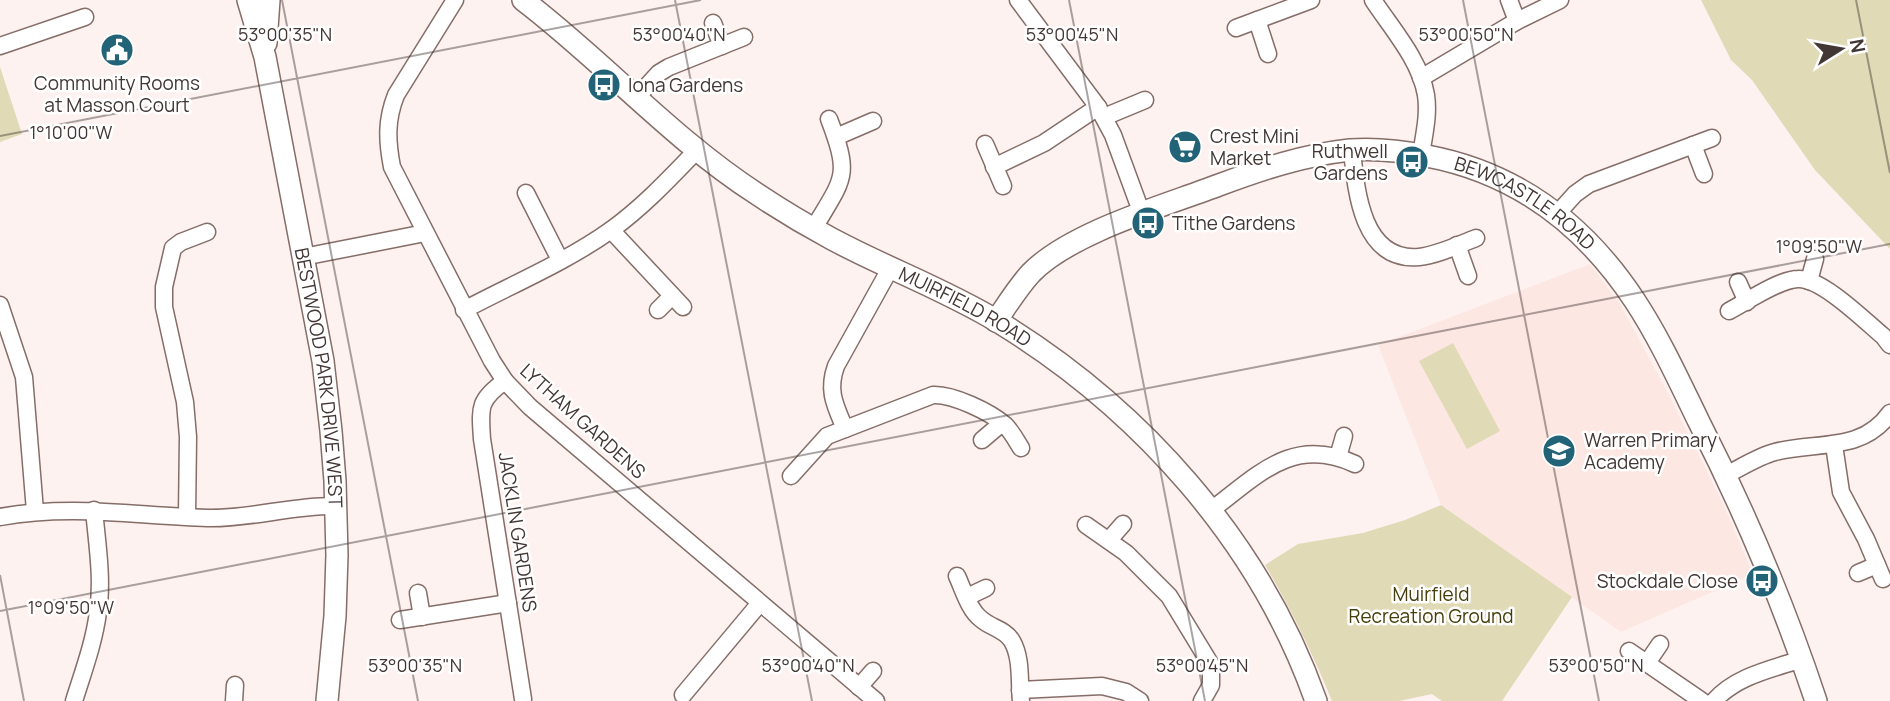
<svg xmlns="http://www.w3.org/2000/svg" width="1890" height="701" font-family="Manrope,sans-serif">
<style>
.built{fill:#fde7e3}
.green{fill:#e0dab6}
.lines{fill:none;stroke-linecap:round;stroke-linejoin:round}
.minor-casing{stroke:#856d68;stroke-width:19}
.tertiary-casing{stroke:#856d68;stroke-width:24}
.minor{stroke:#fff;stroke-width:16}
.tertiary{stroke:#fff;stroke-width:21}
.ticks{fill:none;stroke:#423735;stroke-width:2;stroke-opacity:0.45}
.labels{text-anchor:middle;stroke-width:5;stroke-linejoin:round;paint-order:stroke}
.poi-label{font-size:19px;fill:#423735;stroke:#fff;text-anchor:start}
.street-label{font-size:19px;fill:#423735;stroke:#fff}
.park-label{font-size:19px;fill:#463e0a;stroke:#fff}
.ticks-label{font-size:18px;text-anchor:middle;fill:#423735;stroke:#fff;stroke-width:5;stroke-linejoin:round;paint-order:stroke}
</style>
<rect width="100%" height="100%" fill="#fdf2ef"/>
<polygon class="built" points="1590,264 1620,304 1668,393 1724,506 1753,574 1621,632 1441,505 1378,345"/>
<g class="green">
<polygon points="1701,0 1890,0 1890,249 1815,170 1752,80 1731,60"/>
<polygon points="0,67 22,134 0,142"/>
<polygon points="1453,343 1500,431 1467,449 1419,361"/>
<path d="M 1441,505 L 1572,597 L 1502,701 L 1442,701 L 1432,694 L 1399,701 L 1332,701 C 1313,654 1291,609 1265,565 L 1298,544 L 1363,533 L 1405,520 Z"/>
</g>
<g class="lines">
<defs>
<g id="minor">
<path d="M 455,0 L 396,95 C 386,120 387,141 392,167 L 492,361 L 505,381 L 530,407 L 876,701"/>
<polyline points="1018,0 1098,107 1113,135 1142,214"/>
<path d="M 1373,0 C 1392,29 1420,60 1426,95 C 1429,115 1424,135 1421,155"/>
<polyline points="1509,0 1517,21"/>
<polyline points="1257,20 1268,54"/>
<polyline points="713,23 722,46"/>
<polyline points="1236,28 1311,0"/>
<polyline points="0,46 85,17"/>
<polyline points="1421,78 1517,21 1560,0"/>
<polyline points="637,97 659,73 669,67 744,37"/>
<polyline points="1104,117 1145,100"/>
<polyline points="836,137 873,121"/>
<polyline points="985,144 1003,186"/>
<polyline points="1693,145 1704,174"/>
<path d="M 1352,150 C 1356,191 1362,262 1419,257 C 1438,255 1458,245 1476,238"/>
<polyline points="994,167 1044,143 1098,107"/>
<polyline points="526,193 560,260"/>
<polyline points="1557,214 1575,194 1589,184 1712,138"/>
<path d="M 814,228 C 844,177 851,177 829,119"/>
<polyline points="611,230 683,307"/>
<polyline points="1457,245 1468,276"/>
<polyline points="303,257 425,233"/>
<polyline points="1809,281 1815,259"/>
<polyline points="1738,282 1747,302"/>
<polyline points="0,305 24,377 35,511"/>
<path d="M 464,310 C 513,284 566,262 611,230 C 643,207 670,178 698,149"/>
<polyline points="658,310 672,296"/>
<path d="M 1729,311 C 1746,302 1780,279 1798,279 C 1822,278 1865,321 1883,336 L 1890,345"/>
<path d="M 505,381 C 478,400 480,408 482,439 L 523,699"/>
<path d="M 845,429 C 835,405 827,391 836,366 L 891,267"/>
<polyline points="982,440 1002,423"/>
<polyline points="1834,445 1841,492 1866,539 1883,579"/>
<polyline points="1338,457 1344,436"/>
<path d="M 1726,475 C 1742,467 1759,456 1775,452 C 1816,441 1862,453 1890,413"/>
<path d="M 791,476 L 827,436 L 933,395 C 953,394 990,412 1005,425 C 1012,432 1016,440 1021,448"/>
<path d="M 1210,511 C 1257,476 1292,435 1355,464"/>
<polyline points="187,516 188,437 185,402 164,307 164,287 173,248 181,242 207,232"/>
<path d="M 0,517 C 73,504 136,516 208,518 C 251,519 293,505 336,506"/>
<polyline points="1086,525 1126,553 1169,596 1211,665 1211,685 1202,701"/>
<polyline points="1109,540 1123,524"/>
<polyline points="1858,573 1877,565"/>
<path d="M 957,576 C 963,589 969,610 981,619 C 991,628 1005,629 1012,641 C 1022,658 1019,682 1021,701"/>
<polyline points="418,593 422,617"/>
<polyline points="967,597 986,588"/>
<polyline points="400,620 508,603"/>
<polyline points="1629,651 1702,701"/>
<polyline points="1647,663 1660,644"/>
<polyline points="859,687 873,671"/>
<polyline points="1020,690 1102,686 1126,692 1140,701"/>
<polyline points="683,695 760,603"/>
<path d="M 74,701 C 83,672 94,643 98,612 C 103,579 97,543 94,510"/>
<polyline points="234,701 235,685"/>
<path d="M 1714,701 C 1736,676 1772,669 1802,659"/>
</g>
<g id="tertiary">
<path id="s1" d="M 248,0 L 265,57 L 323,361 L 331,431 L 335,481 L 337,555 L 335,616 L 327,701"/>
<path id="s2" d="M 523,0 C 603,61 672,139 757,194 C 781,210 806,225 832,239 C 886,268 944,289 997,321 C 1140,408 1260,542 1316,701"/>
<polyline points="266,43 269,0"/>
<path id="s3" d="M 996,321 C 1007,305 1018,287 1031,273 C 1071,232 1164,206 1219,185 C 1262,169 1304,155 1350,150 C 1376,148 1402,151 1427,156 C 1517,173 1585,225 1635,301 C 1660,339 1679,381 1699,422 C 1745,512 1784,605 1816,701"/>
</g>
</defs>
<use href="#minor" class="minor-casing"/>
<use href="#tertiary" class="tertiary-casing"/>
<use href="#minor" class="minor"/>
<use href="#tertiary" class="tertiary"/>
</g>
<path class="ticks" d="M 282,0 L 418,701M 675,0 L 812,701M 1069,0 L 1205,701M 1463,0 L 1599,701M 1856,0 L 1890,173M 0,136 L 701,0M 0,575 L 24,701M 0,611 L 1890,244"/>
<defs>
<symbol id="civic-disc" viewBox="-11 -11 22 22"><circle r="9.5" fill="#226377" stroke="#fff"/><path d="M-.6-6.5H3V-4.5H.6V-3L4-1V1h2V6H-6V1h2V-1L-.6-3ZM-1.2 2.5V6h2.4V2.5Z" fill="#fff"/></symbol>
<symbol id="bus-disc" viewBox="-11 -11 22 22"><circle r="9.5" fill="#226377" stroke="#fff"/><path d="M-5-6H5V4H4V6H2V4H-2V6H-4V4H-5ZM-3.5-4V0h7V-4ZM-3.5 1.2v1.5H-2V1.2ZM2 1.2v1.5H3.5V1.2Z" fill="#fff"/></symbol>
<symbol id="supermarket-disc" viewBox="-11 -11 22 22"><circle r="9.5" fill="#226377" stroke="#fff"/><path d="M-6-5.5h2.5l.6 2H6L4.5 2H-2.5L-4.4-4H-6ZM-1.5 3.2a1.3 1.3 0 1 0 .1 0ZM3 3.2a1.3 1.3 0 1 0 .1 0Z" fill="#fff"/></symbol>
<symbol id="school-disc" viewBox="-11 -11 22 22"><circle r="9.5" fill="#226377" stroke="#fff"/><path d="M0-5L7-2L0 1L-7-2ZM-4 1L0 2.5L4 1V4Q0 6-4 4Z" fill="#fff"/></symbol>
</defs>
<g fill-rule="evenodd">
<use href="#civic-disc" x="98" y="31" width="38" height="38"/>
<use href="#bus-disc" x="585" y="66" width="38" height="38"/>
<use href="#supermarket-disc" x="1166" y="128" width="38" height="38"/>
<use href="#bus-disc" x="1393" y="143" width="38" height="38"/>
<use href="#bus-disc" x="1129" y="204" width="38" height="38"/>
<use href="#school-disc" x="1540" y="432" width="38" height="38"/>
<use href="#bus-disc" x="1743" y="562" width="38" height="38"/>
</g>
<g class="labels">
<g class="poi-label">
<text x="117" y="90" text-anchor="middle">Community Rooms<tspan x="117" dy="22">at Masson Court</tspan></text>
<text x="628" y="92">Iona Gardens</text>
<text x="1210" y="143">Crest Mini<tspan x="1210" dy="22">Market</tspan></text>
<text x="1388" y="158" text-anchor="end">Ruthwell<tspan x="1388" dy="22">Gardens</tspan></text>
<text x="1172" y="230">Tithe Gardens</text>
<text x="1584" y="447">Warren Primary<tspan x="1584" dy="22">Academy</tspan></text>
<text x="1738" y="588" text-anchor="end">Stockdale Close</text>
</g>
<g class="street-label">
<text dy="7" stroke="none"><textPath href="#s3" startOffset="592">BEWCASTLE ROAD</textPath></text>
<text dy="7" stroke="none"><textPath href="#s2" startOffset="541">MUIRFIELD ROAD</textPath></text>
<text dy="7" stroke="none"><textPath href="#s1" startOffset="385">BESTWOOD PARK DRIVE WEST</textPath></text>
<text transform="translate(583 421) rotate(42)" y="7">LYTHAM GARDENS</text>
<text transform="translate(518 532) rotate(81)" y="7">JACKLIN GARDENS</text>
</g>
<g class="park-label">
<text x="1431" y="601">Muirfield<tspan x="1431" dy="22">Recreation Ground</tspan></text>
</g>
</g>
<g class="ticks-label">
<text x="285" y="41">53°00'35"N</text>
<text x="679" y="41">53°00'40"N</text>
<text x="1072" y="41">53°00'45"N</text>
<text x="1466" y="41">53°00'50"N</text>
<text x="71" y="139">1°10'00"W</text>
<text x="1819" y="253">1°09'50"W</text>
<text x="71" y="614">1°09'50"W</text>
<text x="415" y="672">53°00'35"N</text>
<text x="808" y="672">53°00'40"N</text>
<text x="1202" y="672">53°00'45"N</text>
<text x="1596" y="672">53°00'50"N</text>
</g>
<g transform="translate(1841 49) rotate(79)" stroke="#ffffff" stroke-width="5" paint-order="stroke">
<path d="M0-5L12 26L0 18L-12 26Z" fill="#423735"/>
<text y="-10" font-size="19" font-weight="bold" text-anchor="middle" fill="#423735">N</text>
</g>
</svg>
